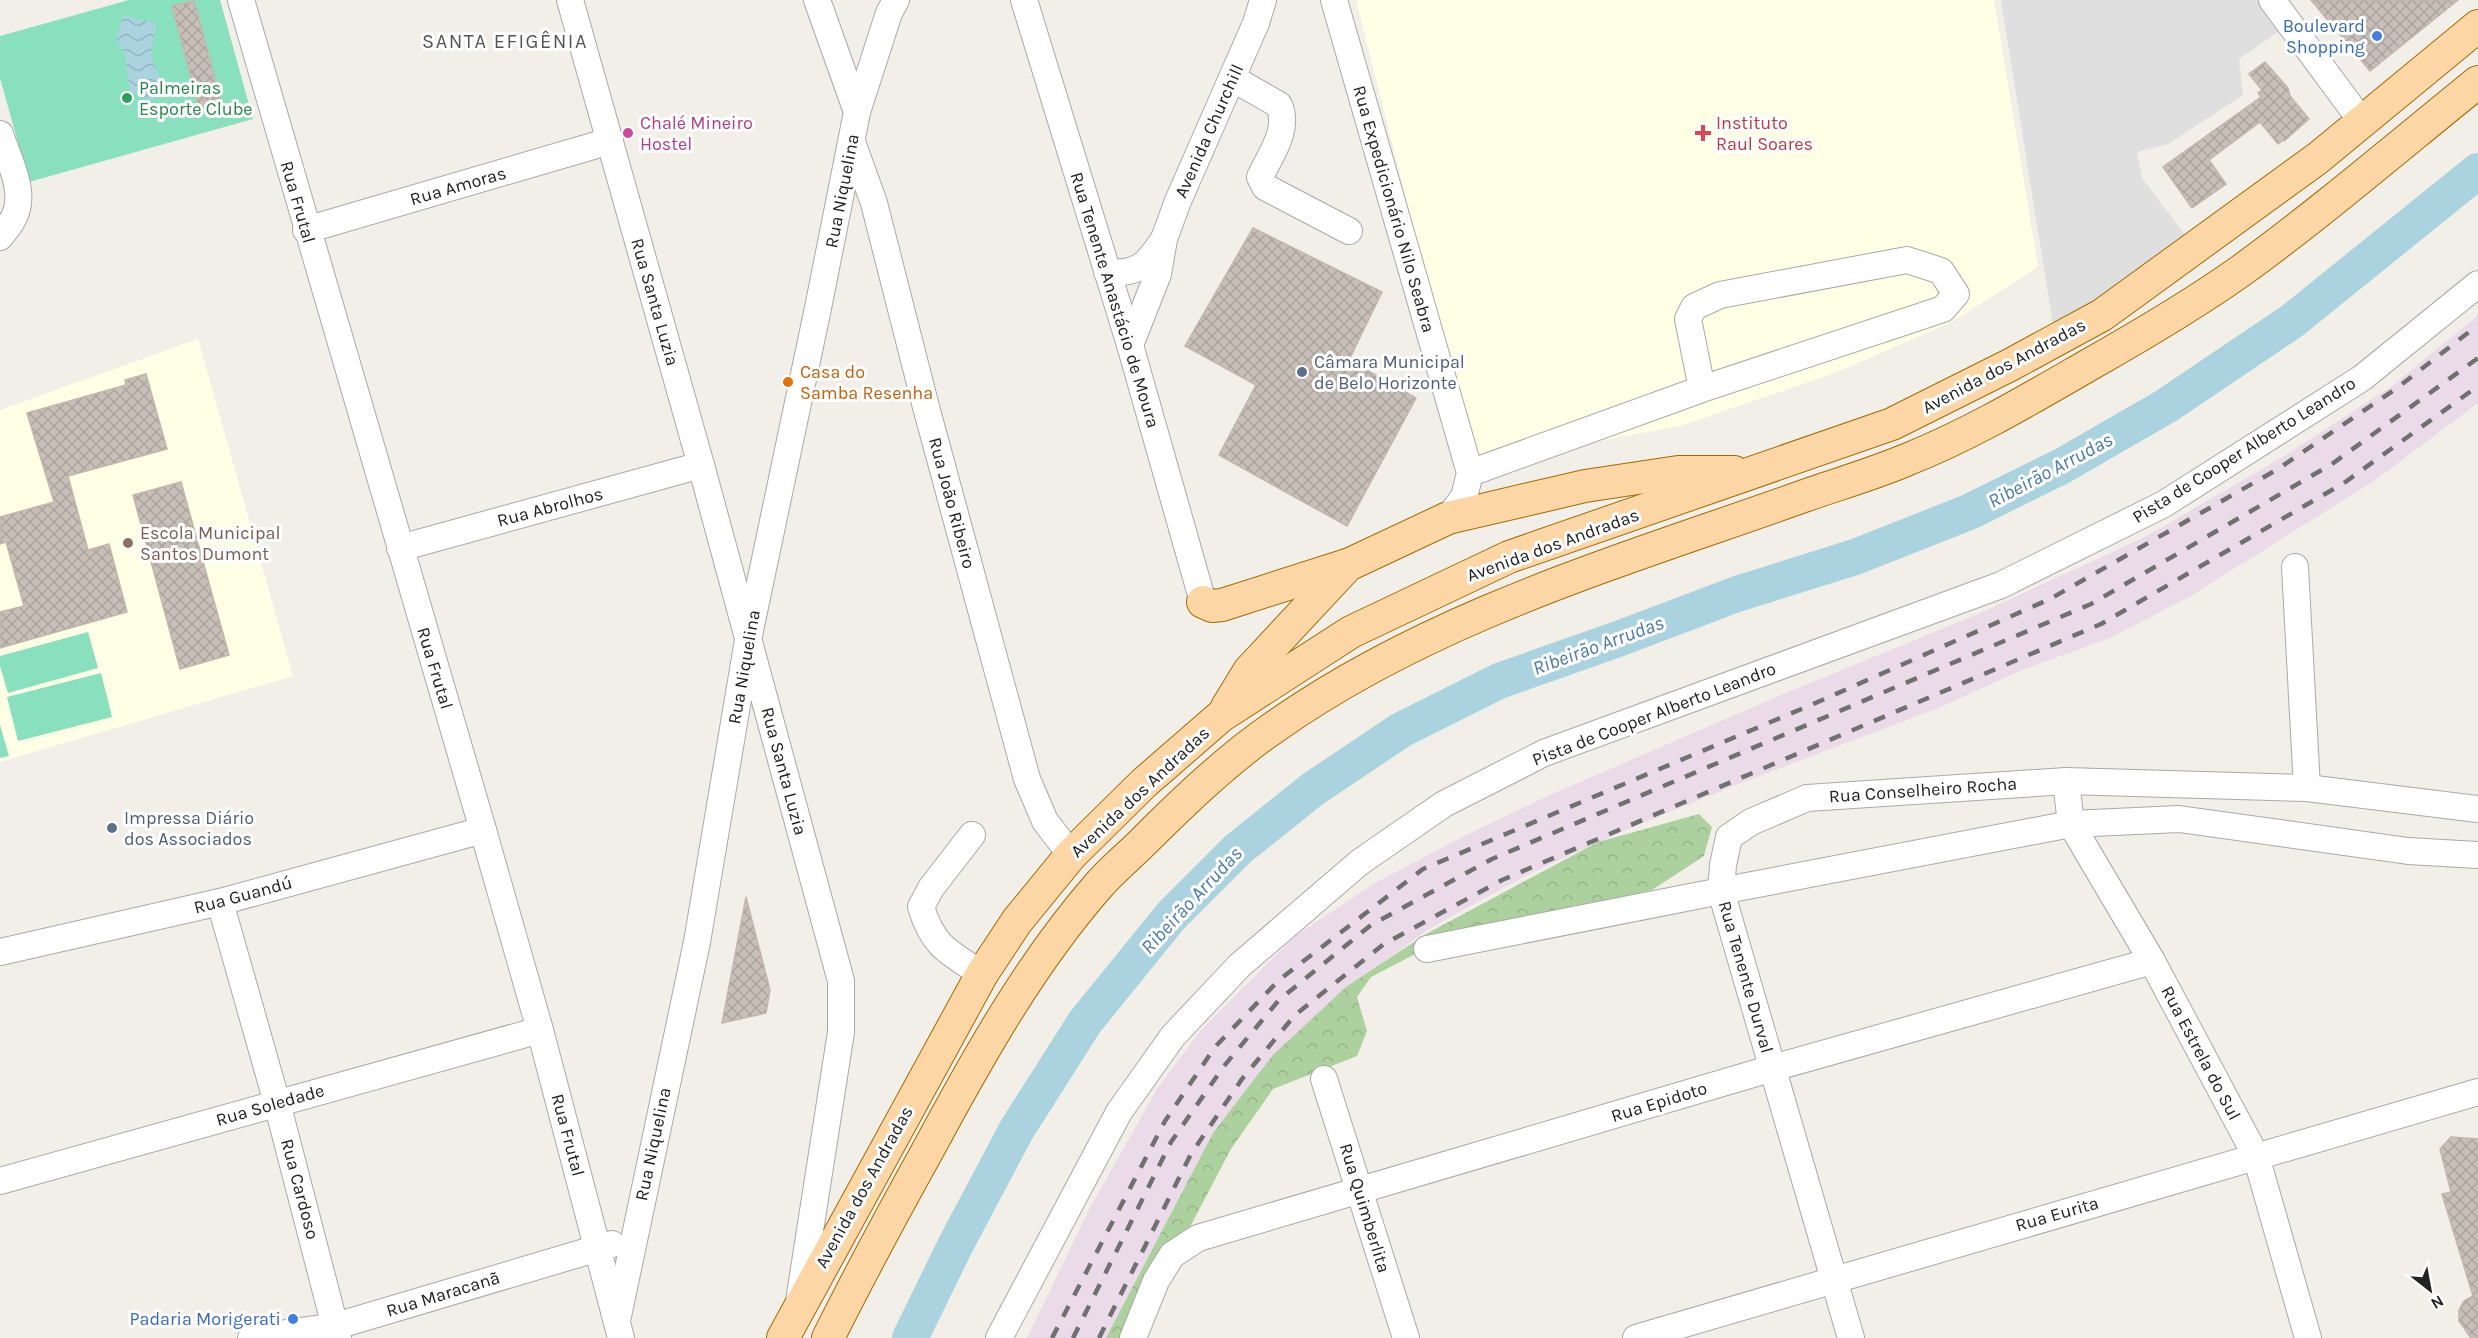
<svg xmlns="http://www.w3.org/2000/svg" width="2478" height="1338" font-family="Karla,sans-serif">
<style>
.residential{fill:#e0dfdf}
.industrial{fill:#ebdbe8}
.education{fill:#ffffe5}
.forest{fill:url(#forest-crowns)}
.pitch{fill:#88e0be}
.water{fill:url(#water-waves)}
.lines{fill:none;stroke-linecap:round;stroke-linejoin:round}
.river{stroke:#aad3df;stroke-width:36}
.building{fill:url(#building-cross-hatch);stroke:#c4b6ab;stroke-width:1.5}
.minor-casing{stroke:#a9a9a9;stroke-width:28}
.major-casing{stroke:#a06b00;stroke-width:34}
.minor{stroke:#fff;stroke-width:26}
.major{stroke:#fcd6a4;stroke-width:32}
.rail{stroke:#707070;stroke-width:4.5;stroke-dasharray:12 12;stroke-linecap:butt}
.shop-dot{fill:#3f7fe0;stroke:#fff;stroke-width:2}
.leisure-dot{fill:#2e9e5b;stroke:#fff;stroke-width:2}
.hotel-dot{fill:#d1479c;stroke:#fff;stroke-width:2}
.health-dot{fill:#e0444e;stroke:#fff;stroke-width:2}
.service-dot{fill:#5c6f8a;stroke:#fff;stroke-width:2}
.food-dot{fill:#e8710a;stroke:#fff;stroke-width:2}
.education-dot{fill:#8d6e63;stroke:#fff;stroke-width:2}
.labels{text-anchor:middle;stroke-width:6;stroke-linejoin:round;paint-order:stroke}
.shop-label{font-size:18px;fill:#366cbe;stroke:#fff;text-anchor:end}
.leisure-label{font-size:18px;fill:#27864d;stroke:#fff;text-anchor:start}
.hotel-label{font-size:18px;fill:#b23c85;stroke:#fff;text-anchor:start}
.health-label{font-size:18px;fill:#be3a42;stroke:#fff;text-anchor:start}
.street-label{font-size:18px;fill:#222;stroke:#fff}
.service-label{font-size:18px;fill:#4e5e75;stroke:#fff;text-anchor:start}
.food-label{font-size:18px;fill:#c56008;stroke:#fff;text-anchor:start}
.education-label{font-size:18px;fill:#785e54;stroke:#fff;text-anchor:start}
.neighbourhood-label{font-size:20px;letter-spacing:1.5px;fill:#555;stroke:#fff}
.water-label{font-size:20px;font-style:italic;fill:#4a7aab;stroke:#fff}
</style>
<defs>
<pattern id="forest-crowns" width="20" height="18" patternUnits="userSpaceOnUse" patternTransform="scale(1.5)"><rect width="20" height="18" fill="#add19e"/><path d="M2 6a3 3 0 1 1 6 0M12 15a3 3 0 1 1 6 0" fill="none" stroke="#95b388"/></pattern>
<pattern id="water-waves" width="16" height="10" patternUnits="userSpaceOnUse" patternTransform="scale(1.5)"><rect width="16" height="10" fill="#aad3df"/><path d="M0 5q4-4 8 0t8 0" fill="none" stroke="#92b5bf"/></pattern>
<pattern id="building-cross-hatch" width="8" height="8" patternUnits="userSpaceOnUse" patternTransform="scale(1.5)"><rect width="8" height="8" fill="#c7bfb8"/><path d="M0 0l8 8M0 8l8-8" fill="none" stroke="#aba49e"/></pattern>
</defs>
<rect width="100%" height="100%" fill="#f2efe9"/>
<polygon class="residential" points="2001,0 2261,0 2279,31 2239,59 2243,95 2168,144 2137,152 2142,178 2189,240 2126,289 2053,325"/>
<polygon class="industrial" points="2478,315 2478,403 2374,481 2189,597 2110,638 2022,670 1936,709 1741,783 1616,834 1525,876 1427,930 1361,979 1244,1118 1117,1338 1027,1338 1090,1208 1157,1089 1201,1030 1295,936 1377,882 1466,835 1550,795 1774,698 1978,614 2145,537 2281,458 2392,386"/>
<g class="education">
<polygon points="1356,0 1994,0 2038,267 1952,322 1832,374 1680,426 1473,464"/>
<polygon points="198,339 293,676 0,762 0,410"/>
</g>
<polygon class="forest" points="1699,814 1712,827 1704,856 1652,890 1452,935 1371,977 1357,997 1367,1031 1357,1056 1273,1089 1231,1149 1190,1227 1162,1255 1127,1338 1106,1338 1213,1133 1273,1055 1346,987 1426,934 1598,842"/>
<g class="pitch">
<polygon points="129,0 220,0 253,119 29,182 0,78 0,36"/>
<polygon points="88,632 98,668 8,693 0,666 0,656"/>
<polygon points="101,673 112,717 18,741 7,697"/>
<polygon points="0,725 9,756 0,758"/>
</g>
<polygon class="water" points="123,16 156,23 151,56 165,91 153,100 130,92 125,55 116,39"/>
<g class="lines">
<polyline class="river" points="910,1338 956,1244 1017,1129 1085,1022 1171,916 1238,849 1313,789 1401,730 1499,681 1618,639 1737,594 1855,557 1969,512 2062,466 2166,406 2292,321 2478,171"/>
</g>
<g class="building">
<polygon points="2311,0 2458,0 2370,71"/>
<polygon points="194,1 222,105 200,111 172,6"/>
<polygon points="2265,62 2288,88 2290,96 2309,119 2284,141 2283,140 2278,144 2260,122 2209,160 2226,184 2192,208 2163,167 2261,97 2258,93 2262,90 2249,74"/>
<polygon points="1253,228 1382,292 1349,360 1416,398 1347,526 1219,455 1256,385 1185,346"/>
<polygon points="146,374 167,449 68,476 88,550 109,544 127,612 0,648 0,612 24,606 6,542 0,544 0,517 54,502 27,413 126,385 125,380"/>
<polygon points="181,482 229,655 180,669 133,495"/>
<polygon points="746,897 770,990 766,1013 722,1023"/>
<polygon points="2451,1137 2478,1139 2478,1338 2471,1338 2459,1321 2459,1310 2464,1301 2473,1296 2442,1194 2451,1192 2440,1149"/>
</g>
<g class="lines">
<defs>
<g id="minor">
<polyline points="241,0 483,830 540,1030 621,1338"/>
<polyline points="570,0 701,465 841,981 841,1032 799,1301"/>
<polyline points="817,0 857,112"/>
<polyline points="1024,0 1130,345 1203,602"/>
<polyline points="1334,0 1470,473 1464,497 1448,518"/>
<polyline points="2272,0 2363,123"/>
<path d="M 1232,78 L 1279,105 C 1290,130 1270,155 1260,177 L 1265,187 L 1349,231"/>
<path d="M 0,134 C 8,159 27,191 14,217 C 11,224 5,231 0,237"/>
<polyline points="852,142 874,203 926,407 1027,779 1045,821 1071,855"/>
<polyline points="306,230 610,141"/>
<path d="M 1107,272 C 1139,275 1147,264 1164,239"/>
<polyline points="1130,345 1158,274 1164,239 1178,201 1256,23 1263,0"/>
<polyline points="1470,473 1702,389 1943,309 1956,294 1941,271 1907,260 1720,295 1694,307 1688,319 1702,389"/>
<polyline points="400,548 701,465"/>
<polyline points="2295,567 2307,788"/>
<polyline points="2066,781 2071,824 2152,961 2256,1156 2308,1338"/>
<path d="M 972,835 L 931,888 L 921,907 C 933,947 950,953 982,974"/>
<polyline points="220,902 277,1103 338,1338"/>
<polyline points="1427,949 1721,891 1723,865 1729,837 1751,822 1807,798 2066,781 2307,788 2478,809"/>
<polyline points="0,952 220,902 483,830"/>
<polyline points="1324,1079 1406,1338"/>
<polyline points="0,1181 540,1030"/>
<polyline points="618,1316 697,942 748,640 818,308 857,112 889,13 896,0"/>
<polyline points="251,1338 336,1326 612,1244"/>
<polyline points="999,1338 1119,1112 1173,1036 1240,965 1360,862 1444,804 1544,753 2001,585 2164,504 2362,378 2478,284"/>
<polyline points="1133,1338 1156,1281 1172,1255 1198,1238 1773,1068 2152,961"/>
<polyline points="1636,1338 2478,1092"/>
<polyline points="1851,1338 1721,891 2071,824 2179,819 2408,851 2478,855"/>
</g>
<g id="major">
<polyline points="1203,602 1212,606 1222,605 1347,565"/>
<polyline points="1227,707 1249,671 1348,565 1448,518 1585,486 1678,472 1734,472"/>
<polyline points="783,1338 982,974 1017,921 1071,855 1144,783 1221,716 1351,632 1509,557 1892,424 2010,365 2102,315 2318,158 2478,26"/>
<path d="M 828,1338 C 860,1274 894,1211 929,1148 C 978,1057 1030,964 1098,886 C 1112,870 1129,856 1144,841 C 1184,801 1227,760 1273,728 C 1433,615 1622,561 1804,496 C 1838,484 1873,474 1906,460 C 1969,435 2028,400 2087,366 C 2140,336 2193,305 2242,270 C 2323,211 2400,145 2478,82"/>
</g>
</defs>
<use href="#minor" class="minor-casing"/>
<use href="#major" class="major-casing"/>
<use href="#minor" class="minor"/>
<use href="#major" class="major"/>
<g class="rail">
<polyline points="1052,1338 1165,1121 1215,1047 1279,980 1423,869 1811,705 2050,599 2278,469 2397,388 2478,325"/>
<polyline points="1073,1338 1171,1142 1224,1066 1279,1000 1371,925 1492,859 2091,604 2332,464 2478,358"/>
<polyline points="1099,1338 1191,1154 1242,1079 1295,1015 1384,944 1502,880 2101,624 2344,483 2478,386"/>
</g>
</g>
<g class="shop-dot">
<circle cx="2377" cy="36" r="6"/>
<circle cx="293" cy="1319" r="6"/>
</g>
<circle class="leisure-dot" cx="127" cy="98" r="6"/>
<circle class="hotel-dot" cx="628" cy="133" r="6"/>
<path class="health-dot" d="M1700 124h6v6h6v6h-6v6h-6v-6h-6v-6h6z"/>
<g class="service-dot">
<circle cx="1302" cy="372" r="6"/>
<circle cx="112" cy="828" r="6"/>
</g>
<circle class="food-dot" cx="788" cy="382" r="6"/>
<circle class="education-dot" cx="128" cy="543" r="6"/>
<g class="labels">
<g class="shop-label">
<text x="2365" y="32">Boulevard<tspan x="2365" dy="21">Shopping</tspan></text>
<text x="281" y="1325">Padaria Morigerati</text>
</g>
<g class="leisure-label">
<text x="139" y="94">Palmeiras<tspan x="139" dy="21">Esporte Clube</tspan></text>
</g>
<g class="hotel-label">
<text x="640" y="129">Chalé Mineiro<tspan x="640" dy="21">Hostel</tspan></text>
</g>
<g class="health-label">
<text x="1716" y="129">Instituto<tspan x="1716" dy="21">Raul Soares</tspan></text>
</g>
<g class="street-label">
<text transform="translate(1209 131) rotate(-66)" y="6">Avenida Churchill</text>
<text transform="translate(458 186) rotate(-16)" y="6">Rua Amoras</text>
<text transform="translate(842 191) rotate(-79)" y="6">Rua Niquelina</text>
<text transform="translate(298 202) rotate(74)" y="6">Rua Frutal</text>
<text transform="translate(1394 209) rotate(74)" y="6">Rua Expedicionário Nilo Seabra</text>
<text transform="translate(1115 300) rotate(73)" y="6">Rua Tenente Anastácio de Moura</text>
<text transform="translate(655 302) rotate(74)" y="6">Rua Santa Luzia</text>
<text transform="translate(2004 366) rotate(-28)" y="6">Avenida dos Andradas</text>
<text transform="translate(2244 450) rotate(-32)" y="6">Pista de Cooper Alberto Leandro</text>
<text transform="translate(952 503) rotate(75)" y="6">Rua João Ribeiro</text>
<text transform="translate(550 507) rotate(-15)" y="6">Rua Abrolhos</text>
<text transform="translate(1553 545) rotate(-20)" y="6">Avenida dos Andradas</text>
<text transform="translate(744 667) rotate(-80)" y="6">Rua Niquelina</text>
<text transform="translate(435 668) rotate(73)" y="6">Rua Frutal</text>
<text transform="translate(1654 714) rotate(-21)" y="6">Pista de Cooper Alberto Leandro</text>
<text transform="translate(784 771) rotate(75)" y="6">Rua Santa Luzia</text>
<text transform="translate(1923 790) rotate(-4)" y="6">Rua Conselheiro Rocha</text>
<text transform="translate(1140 792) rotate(-43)" y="6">Avenida dos Andradas</text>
<text transform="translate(243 895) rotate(-15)" y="6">Rua Guandú</text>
<text transform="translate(1746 977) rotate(74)" y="6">Rua Tenente Durval</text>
<text transform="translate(2201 1053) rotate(62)" y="6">Rua Estrela do Sul</text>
<text transform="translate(1659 1102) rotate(-17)" y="6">Rua Epidoto</text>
<text transform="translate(270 1105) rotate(-16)" y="6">Rua Soledade</text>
<text transform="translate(568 1135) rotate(75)" y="6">Rua Frutal</text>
<text transform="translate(653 1144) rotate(-78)" y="6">Rua Niquelina</text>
<text transform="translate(864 1187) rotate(-61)" y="6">Avenida dos Andradas</text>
<text transform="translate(300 1189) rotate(75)" y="6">Rua Cardoso</text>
<text transform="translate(1365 1208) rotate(73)" y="6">Rua Quimberlita</text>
<text transform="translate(2057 1214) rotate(-16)" y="6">Rua Eurita</text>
<text transform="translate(443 1294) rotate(-17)" y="6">Rua Maracanã</text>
</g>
<g class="service-label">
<text x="1314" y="368">Câmara Municipal<tspan x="1314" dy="21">de Belo Horizonte</tspan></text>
<text x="124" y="824">Impressa Diário<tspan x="124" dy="21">dos Associados</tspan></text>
</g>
<g class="food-label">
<text x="800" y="378">Casa do<tspan x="800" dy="21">Samba Resenha</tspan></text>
</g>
<g class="education-label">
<text x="140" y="539">Escola Municipal<tspan x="140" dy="21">Santos Dumont</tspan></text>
</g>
<g class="neighbourhood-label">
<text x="505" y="48">SANTA EFIGÊNIA</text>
</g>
<g class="water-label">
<text transform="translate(2050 470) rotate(-28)" y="7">Ribeirão Arrudas</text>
<text transform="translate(1598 645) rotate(-20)" y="7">Ribeirão Arrudas</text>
<text transform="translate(1191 900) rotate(-47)" y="7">Ribeirão Arrudas</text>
</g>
</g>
<g transform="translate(2430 1290) rotate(149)" stroke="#ffffff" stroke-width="4.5" paint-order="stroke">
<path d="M0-4.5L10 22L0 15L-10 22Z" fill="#222222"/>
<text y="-9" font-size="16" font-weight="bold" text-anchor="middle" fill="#222222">N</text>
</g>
</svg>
